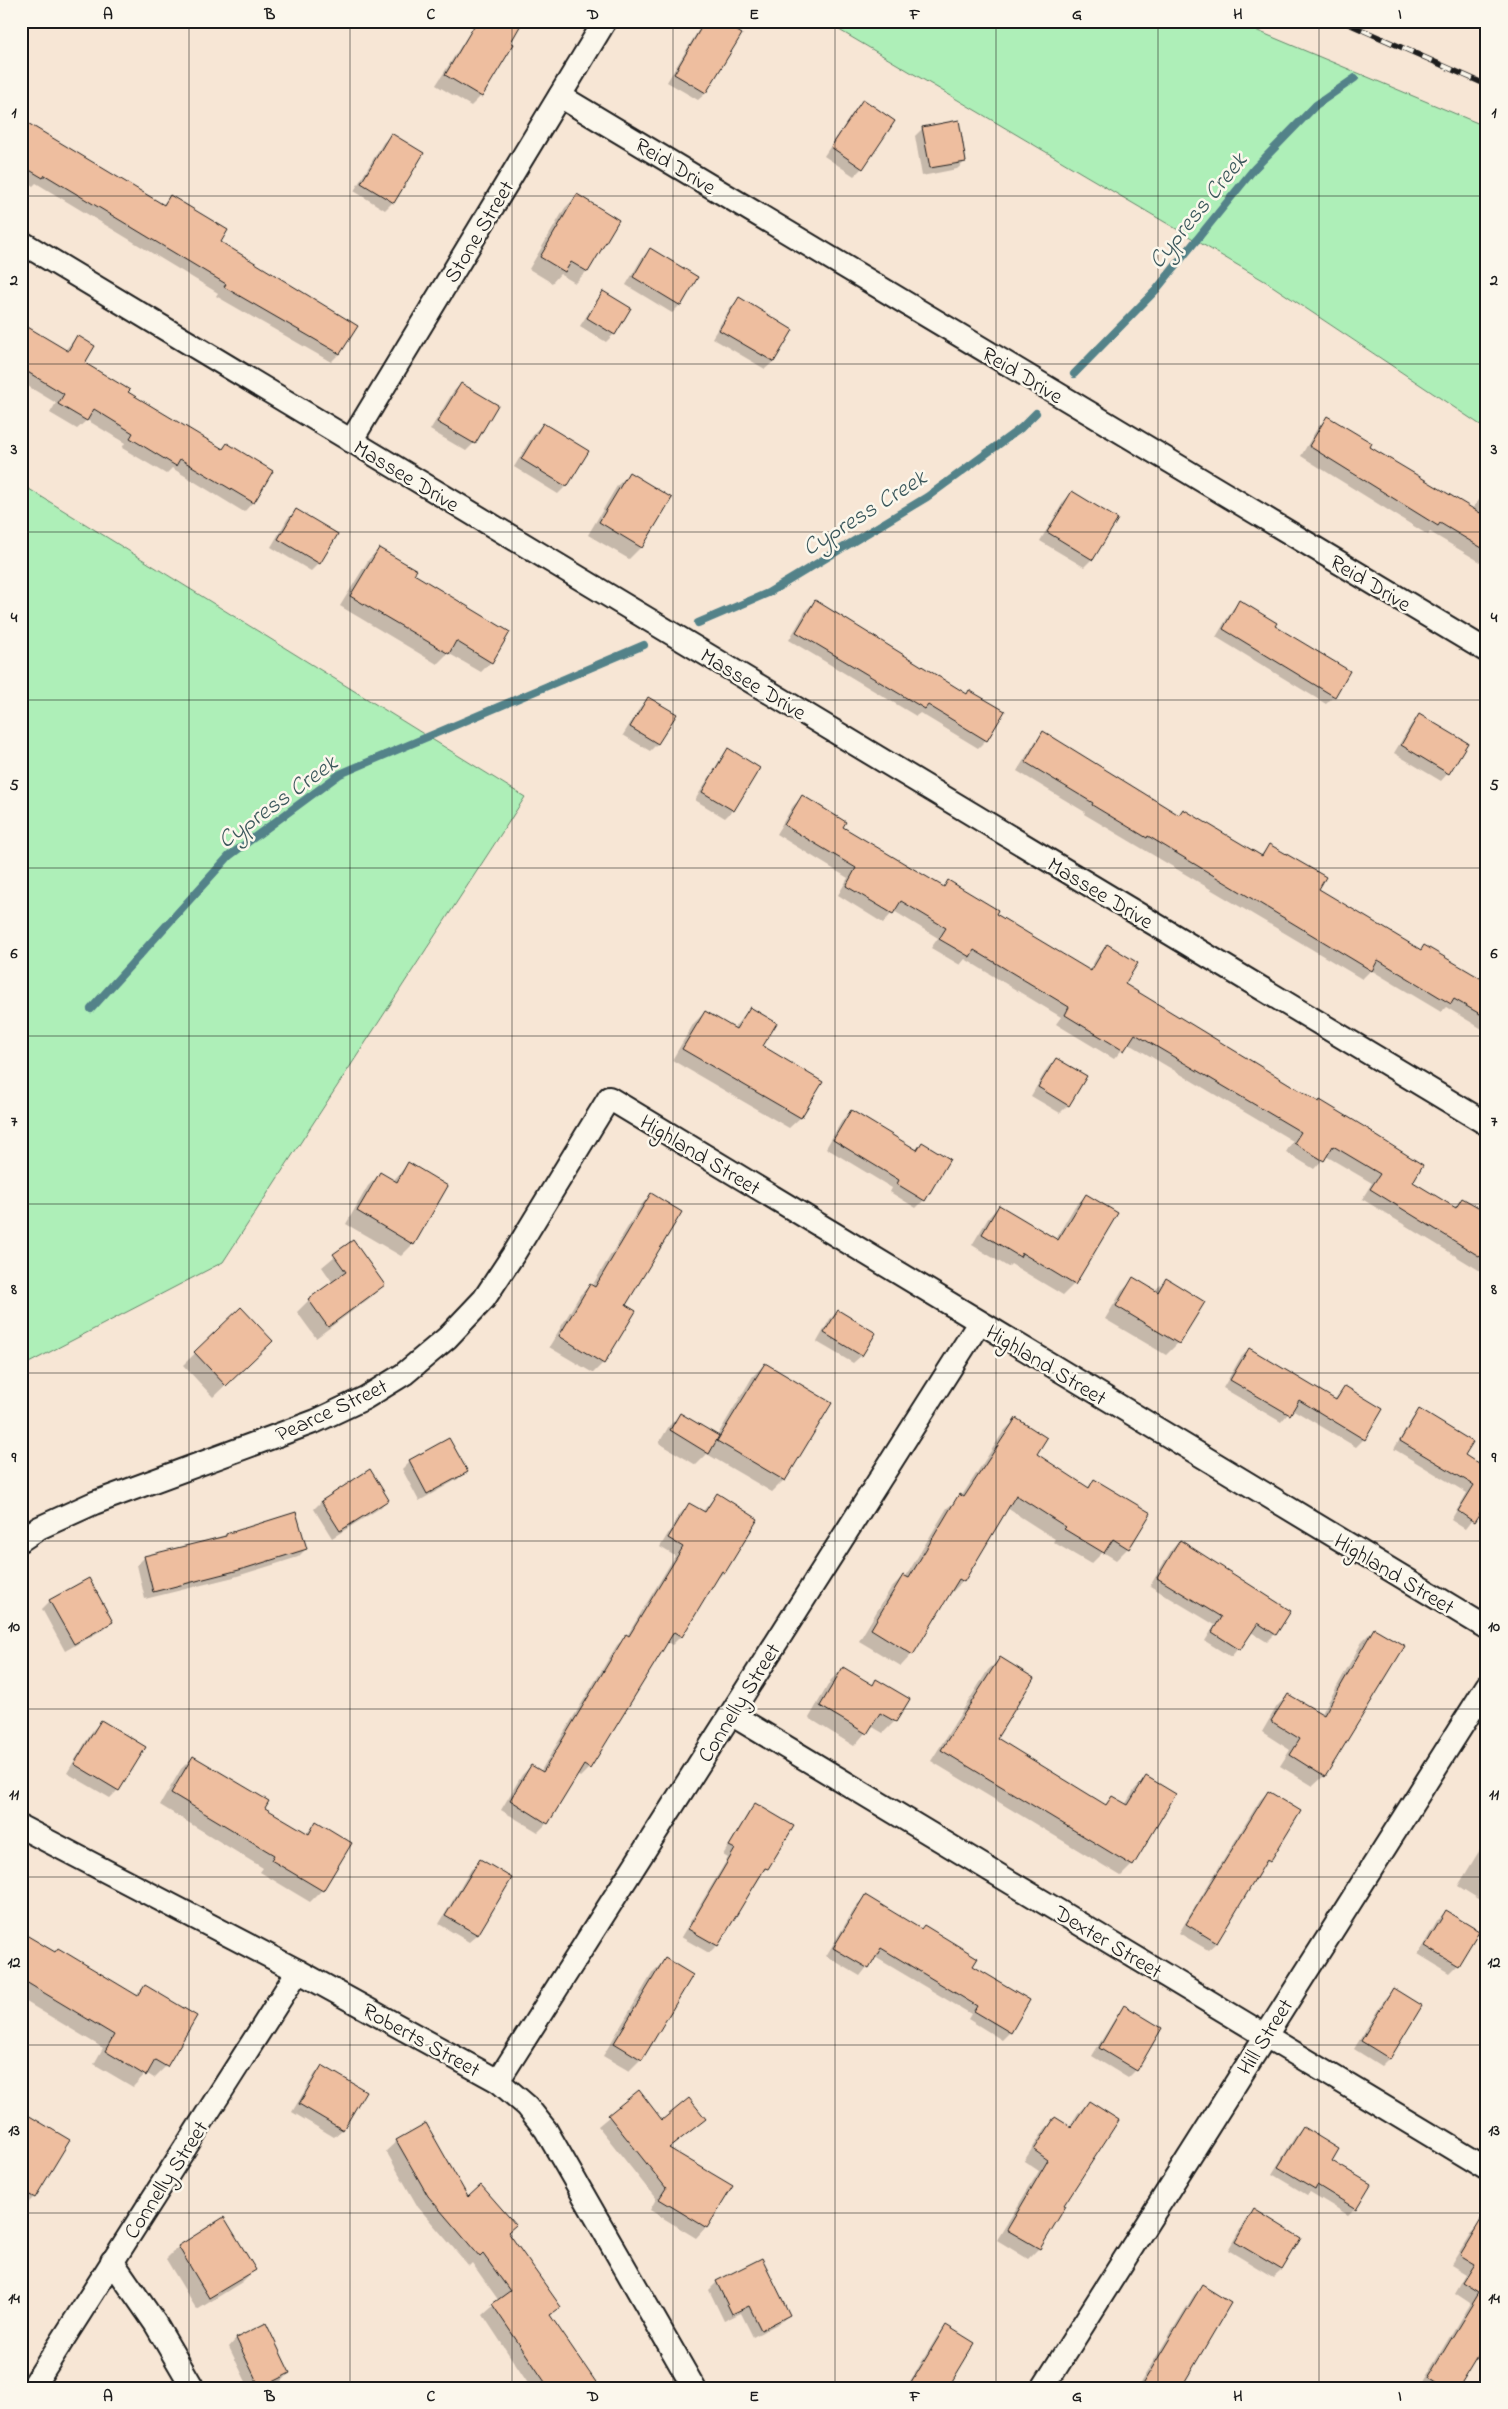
<svg xmlns="http://www.w3.org/2000/svg" width="1508" height="2409" font-family="'Indie Flower',sans-serif">
<style>
.green{fill:#aeefb8;stroke:#65866a}
.shadow{fill:#0003}
.lines{fill:none;stroke-linecap:round;stroke-linejoin:round}
.stream{stroke:#538289;stroke-width:8}
.building{fill:#eebe9f;stroke:#1c1c1c}
.street-casing{stroke:#1c1c1c;stroke-width:26}
.street{stroke:#fbf7ec;stroke-width:22}
.rail-casing{stroke:#1c1c1c;stroke-width:5.5}
.rail{stroke:#fbf7ec;stroke-width:4;stroke-dasharray:11;stroke-linecap:butt}
.grid{fill:none;stroke:#1c1c1c;stroke-width:1;stroke-opacity:0.55}
.labels{text-anchor:middle;stroke-width:5;stroke-linejoin:round;paint-order:stroke}
.street-label{font-size:22px;fill:#1c1c1c;stroke:#fbf7ec}
.water-label{font-size:24px;font-style:italic;fill:#3c585c;stroke:#fbf7ec}
.neatline{fill:none;stroke:#1c1c1c;stroke-width:2}
.grid-label{font-size:16px;text-anchor:middle;font-weight:bold;fill:#1c1c1c}
</style>
<rect width="100%" height="100%" fill="#f7e6d5"/>
<filter id="ink" filterUnits="userSpaceOnUse"><feTurbulence type="fractalNoise" baseFrequency=".02" numOctaves="2"/><feDisplacementMap in="SourceGraphic" scale="10" xChannelSelector="R" yChannelSelector="G"/><feConvolveMatrix kernelMatrix="1 2 1 2 8 2 1 2 1" color-interpolation-filters="sRGB"/></filter>
<g filter="url(#ink)">
<g class="green">
<polygon points="824,21 1234,21 1487,127 1487,425 1485,428 1268,283"/>
<polygon points="21,484 525,797 223,1262 21,1367"/>
</g>
<g class="shadow">
<polygon points="477,21 522,21 481,96 471,106 436,85"/>
<polygon points="704,21 718,21 706,93 698,100 667,82"/>
<polygon points="863,101 862,168 854,176 824,156 856,108"/>
<polygon points="21,124 162,205 170,197 339,354 331,362 216,296 218,293 36,183 33,186 21,179"/>
<polygon points="923,128 965,162 957,169 922,176 915,136"/>
<polygon points="391,135 422,154 393,202 385,210 354,191 383,143"/>
<polygon points="577,196 587,271 575,283 560,274 552,283 529,269 565,208"/>
<polygon points="650,250 680,305 672,313 626,285 642,258"/>
<polygon points="603,293 614,334 606,342 580,326 596,301"/>
<polygon points="739,299 792,330 773,362 765,369 712,338 731,307"/>
<polygon points="21,324 65,350 77,337 83,363 126,393 221,450 227,444 253,502 244,512 172,468 166,474 122,448 125,443 87,420 77,429 50,413 56,403 21,382"/>
<polygon points="461,384 496,406 474,443 466,451 430,430 453,392"/>
<polygon points="1328,418 1368,447 1472,509 1487,490 1487,566 1430,532 1428,535 1301,456 1318,427"/>
<polygon points="543,424 566,486 558,494 514,467 535,432"/>
<polygon points="629,474 670,499 641,547 629,559 588,535 617,486"/>
<polygon points="1072,493 1092,559 1084,567 1040,541 1064,501"/>
<polygon points="296,511 336,535 319,563 311,571 271,547 288,518"/>
<polygon points="379,549 412,575 491,662 481,672 448,653 437,664 340,606 369,559"/>
<polygon points="815,602 966,695 969,691 986,740 978,748 920,713 916,716 789,640 807,609"/>
<polygon points="1240,602 1274,627 1348,672 1334,696 1326,704 1216,637 1232,610"/>
<polygon points="649,699 658,743 650,751 623,735 641,706"/>
<polygon points="1420,715 1448,773 1441,781 1394,753 1412,723"/>
<polygon points="1043,733 1178,815 1183,810 1260,856 1269,846 1317,890 1420,951 1487,984 1487,1032 1446,1007 1441,1012 1371,970 1362,979 1084,814 1085,812 1017,771 1035,742"/>
<polygon points="728,750 733,810 725,818 695,800 721,758"/>
<polygon points="802,797 841,827 943,888 948,882 994,914 1089,971 1098,955 1107,946 1123,985 1370,1134 1411,1182 1453,1208 1462,1200 1487,1214 1487,1275 1362,1199 1372,1183 1326,1156 1314,1169 1286,1152 1293,1141 1128,1043 1114,1059 1056,1024 1061,1017 965,959 960,965 931,948 938,938 894,911 883,923 838,895 848,878 776,834 793,806"/>
<polygon points="750,1008 761,1046 821,1082 800,1118 789,1128 672,1060 694,1023 705,1012 733,1029"/>
<polygon points="1056,1059 1068,1105 1060,1113 1031,1096 1048,1067"/>
<polygon points="851,1111 915,1150 922,1144 924,1200 916,1208 890,1192 892,1188 826,1148 843,1119"/>
<polygon points="408,1164 413,1244 401,1256 346,1224 368,1186 380,1174 393,1181"/>
<polygon points="651,1195 624,1306 603,1363 593,1373 549,1347 580,1295 590,1285 592,1286 641,1205"/>
<polygon points="1086,1196 1074,1284 1063,1295 1011,1264 1008,1267 972,1245 989,1217 999,1206 1055,1240 1075,1206"/>
<polygon points="352,1242 383,1285 371,1297 316,1338 297,1312 309,1300 333,1283 322,1267"/>
<polygon points="1134,1279 1154,1291 1166,1280 1203,1302 1178,1343 1166,1355 1105,1319 1122,1291"/>
<polygon points="241,1309 271,1341 213,1397 183,1365"/>
<polygon points="838,1312 874,1333 861,1356 853,1363 817,1342 830,1319"/>
<polygon points="1249,1349 1334,1400 1345,1387 1382,1410 1364,1439 1356,1447 1292,1409 1281,1422 1223,1388 1241,1357"/>
<polygon points="765,1364 784,1480 772,1492 707,1454 696,1465 659,1443 669,1426 681,1414 717,1436 753,1376"/>
<polygon points="1420,1411 1463,1456 1487,1470 1487,1510 1482,1507 1465,1529 1451,1520 1467,1493 1394,1449 1412,1419"/>
<polygon points="1016,1419 1035,1454 1087,1488 1095,1481 1128,1548 1116,1560 1103,1552 1091,1564 1053,1542 1055,1539 1007,1508 963,1581 951,1593 950,1592 912,1654 901,1666 859,1641 891,1588 903,1576 905,1578 947,1508 961,1497 1004,1431"/>
<polygon points="449,1440 466,1471 458,1479 419,1501 402,1469 410,1461"/>
<polygon points="717,1495 724,1572 715,1581 681,1636 672,1645 666,1641 589,1768 580,1777 576,1774 547,1823 538,1832 501,1810 522,1775 531,1766 540,1772 617,1645 627,1636 675,1556 660,1547 680,1514 689,1505 702,1512"/>
<polygon points="387,1500 380,1508 332,1538 314,1509 321,1502"/>
<polygon points="226,1535 306,1549 298,1557 234,1577 145,1599 137,1565 144,1558"/>
<polygon points="1180,1541 1275,1634 1267,1642 1251,1632 1231,1657 1205,1641 1215,1625 1150,1586 1172,1549"/>
<polygon points="50,1601 111,1621 104,1629 65,1651 42,1609"/>
<polygon points="1374,1629 1324,1776 1313,1786 1280,1766 1290,1750 1262,1732 1277,1706 1288,1695 1321,1715 1363,1640"/>
<polygon points="1000,1659 995,1738 1104,1806 1112,1797 1125,1805 1135,1789 1146,1778 1132,1865 1121,1876 931,1761 988,1670"/>
<polygon points="843,1668 872,1685 877,1680 908,1699 895,1721 883,1733 871,1726 854,1746 809,1718 831,1680"/>
<polygon points="21,1712 25,1715 21,1721"/>
<polygon points="101,1722 118,1790 110,1798 67,1773 93,1730"/>
<polygon points="193,1757 263,1808 306,1834 316,1823 322,1890 310,1902 260,1872 263,1868 160,1805 181,1769"/>
<polygon points="1268,1792 1269,1861 1260,1869 1216,1943 1208,1950 1179,1933 1260,1800"/>
<polygon points="756,1805 792,1827 717,1945 709,1953 681,1937 728,1858 723,1855 748,1813"/>
<polygon points="1487,1842 1487,1904 1458,1886 1481,1848"/>
<polygon points="480,1860 510,1878 477,1935 469,1942 439,1924 472,1868"/>
<polygon points="865,1897 972,1966 1010,2032 1002,2040 968,2019 971,2014 875,1957 860,1976 826,1956 857,1905"/>
<polygon points="1446,1913 1477,1931 1457,1965 1449,1973 1418,1954 1438,1920"/>
<polygon points="21,1933 135,1996 145,1986 166,2066 154,2078 146,2073 133,2087 94,2064 103,2048 23,2000 26,1995 21,1992"/>
<polygon points="665,1960 691,1976 641,2059 629,2071 603,2056 653,1972"/>
<polygon points="1393,1990 1389,2058 1381,2066 1354,2049 1385,1998"/>
<polygon points="1124,2007 1136,2070 1128,2078 1092,2056 1117,2015"/>
<polygon points="322,2066 364,2092 342,2130 334,2137 292,2112 315,2074"/>
<polygon points="639,2092 662,2121 704,2119 669,2149 706,2227 696,2238 650,2210 656,2199 598,2126"/>
<polygon points="1089,2102 1064,2206 1039,2248 1028,2259 997,2240 1039,2171 1024,2161 1045,2129 1055,2119 1069,2127 1078,2113"/>
<polygon points="21,2112 68,2140 34,2197 22,2209"/>
<polygon points="1303,2128 1330,2161 1355,2208 1348,2215 1310,2192 1307,2195 1272,2174 1296,2135"/>
<polygon points="397,2141 507,2232 559,2307 550,2316 598,2388 531,2388 483,2315 499,2301 472,2263 469,2266 418,2207 386,2151"/>
<polygon points="1254,2211 1300,2238 1281,2270 1273,2277 1228,2250 1246,2219"/>
<polygon points="1479,2225 1487,2340 1458,2388 1419,2388 1470,2303 1455,2293 1466,2274 1451,2265 1470,2234"/>
<polygon points="178,2247 254,2270 242,2282 197,2310 166,2259"/>
<polygon points="717,2282 789,2315 781,2322 753,2337 741,2313 724,2321 709,2290"/>
<polygon points="1202,2287 1178,2388 1137,2388 1194,2295"/>
<polygon points="266,2325 289,2373 281,2381 268,2388 249,2388 229,2347 236,2339"/>
<polygon points="946,2327 947,2388 906,2388 938,2335"/>
</g>
<g class="lines">
<g class="stream">
<polyline points="1074,374 1156,290 1254,169 1316,105 1355,78"/>
<polyline points="698,623 768,593 927,497 1021,428 1036,413"/>
<polyline points="91,1009 229,856 340,774 644,645"/>
</g>
</g>
<g class="building">
<polygon points="477,21 523,21 511,42 514,44 482,97 445,75"/>
<polygon points="705,21 721,21 742,34 706,93 674,74"/>
<polygon points="863,99 895,121 863,169 831,147"/>
<polygon points="21,119 164,205 170,195 228,230 221,242 358,326 340,354 224,287 226,284 45,175 43,178 21,165"/>
<polygon points="959,120 966,162 930,168 922,127"/>
<polygon points="391,133 424,153 394,203 361,183"/>
<polygon points="577,194 619,220 588,272 571,262 565,272 540,257"/>
<polygon points="650,248 698,277 681,306 633,277"/>
<polygon points="603,291 631,308 615,335 587,318"/>
<polygon points="739,297 793,330 774,362 719,330"/>
<polygon points="21,323 68,351 77,335 95,346 85,363 130,390 128,392 223,449 227,443 273,471 254,503 180,459 176,466 130,438 133,433 94,409 87,421 58,404 64,394 21,368"/>
<polygon points="461,383 498,405 475,444 437,422"/>
<polygon points="1327,416 1372,443 1370,447 1487,517 1487,551 1440,523 1438,526 1309,446"/>
<polygon points="543,423 589,451 567,487 521,459"/>
<polygon points="629,472 672,498 642,548 599,522"/>
<polygon points="1072,491 1118,519 1093,560 1047,532"/>
<polygon points="296,509 338,534 320,564 278,539"/>
<polygon points="379,548 417,570 414,574 510,632 492,663 456,641 449,654 350,596"/>
<polygon points="815,600 967,694 969,690 1005,711 987,741 928,705 925,709 796,632"/>
<polygon points="1239,600 1277,623 1275,626 1350,671 1335,697 1223,629"/>
<polygon points="648,697 677,714 658,744 630,727"/>
<polygon points="1419,714 1468,743 1449,774 1401,745"/>
<polygon points="1043,731 1179,815 1183,809 1262,856 1269,844 1326,877 1319,889 1421,950 1424,945 1487,982 1487,1018 1454,999 1451,1004 1378,960 1372,971 1148,836 1147,838 1092,805 1093,803 1025,762"/>
<polygon points="728,748 760,768 734,811 702,792"/>
<polygon points="802,795 846,822 843,827 944,887 948,880 998,910 996,914 1091,971 1107,944 1138,963 1125,984 1319,1102 1320,1100 1373,1132 1372,1133 1423,1165 1413,1182 1456,1208 1462,1198 1487,1212 1487,1261 1370,1189 1380,1174 1333,1146 1324,1161 1294,1143 1301,1132 1135,1034 1124,1051 1065,1015 1069,1007 974,950 970,957 939,939 946,928 901,901 893,914 846,886 856,868 784,825"/>
<polygon points="750,1007 777,1023 763,1046 823,1082 801,1118 682,1049 705,1011 736,1029"/>
<polygon points="1056,1058 1087,1076 1069,1106 1038,1087"/>
<polygon points="851,1110 917,1150 922,1142 950,1159 925,1201 897,1184 899,1180 833,1140"/>
<polygon points="408,1162 448,1186 414,1245 357,1211 380,1172 397,1182"/>
<polygon points="651,1193 682,1212 626,1305 636,1311 604,1364 559,1336 590,1284 595,1287"/>
<polygon points="1086,1194 1118,1213 1075,1285 1022,1253 1020,1257 982,1234 999,1205 1058,1240"/>
<polygon points="353,1240 385,1285 328,1327 308,1299 346,1272 333,1254"/>
<polygon points="1133,1277 1158,1292 1166,1278 1205,1302 1179,1344 1116,1306"/>
<polygon points="241,1307 273,1341 226,1386 194,1352"/>
<polygon points="838,1310 876,1333 862,1356 824,1333"/>
<polygon points="1249,1348 1336,1400 1345,1386 1383,1409 1365,1440 1299,1400 1290,1415 1230,1380"/>
<polygon points="765,1363 832,1403 785,1481 717,1441"/>
<polygon points="1419,1409 1473,1442 1465,1455 1485,1468 1487,1465 1487,1502 1474,1522 1458,1511 1474,1485 1400,1441"/>
<polygon points="680,1413 719,1436 709,1454 670,1430"/>
<polygon points="1016,1418 1047,1438 1037,1454 1089,1488 1094,1479 1151,1513 1129,1549 1113,1539 1104,1553 1064,1529 1066,1527 1016,1495 964,1582 959,1579 913,1655 871,1629 903,1575 909,1578 959,1494 964,1497"/>
<polygon points="449,1438 468,1472 427,1494 409,1460"/>
<polygon points="370,1469 389,1500 340,1531 321,1501"/>
<polygon points="717,1493 758,1519 725,1573 722,1571 682,1637 674,1632 590,1769 584,1765 548,1824 510,1800 531,1765 543,1772 626,1634 629,1636 683,1547 668,1538 689,1503 705,1512"/>
<polygon points="296,1512 307,1549 243,1569 153,1592 144,1556 226,1536 226,1534"/>
<polygon points="1180,1540 1291,1611 1276,1635 1258,1623 1240,1650 1212,1632 1221,1617 1157,1578"/>
<polygon points="89,1578 113,1622 74,1644 49,1600"/>
<polygon points="1374,1628 1405,1646 1325,1777 1290,1755 1300,1739 1271,1721 1288,1694 1324,1715"/>
<polygon points="1000,1657 1034,1678 997,1738 1106,1805 1112,1796 1128,1805 1146,1776 1176,1794 1133,1866 941,1750"/>
<polygon points="843,1667 873,1685 876,1679 910,1699 896,1722 880,1713 867,1734 820,1706"/>
<polygon points="101,1720 146,1747 119,1791 74,1764"/>
<polygon points="193,1756 269,1801 265,1808 309,1834 316,1821 352,1843 323,1891 271,1860 274,1855 171,1793"/>
<polygon points="1268,1791 1301,1811 1270,1862 1267,1860 1217,1943 1186,1924"/>
<polygon points="755,1803 794,1826 768,1869 765,1868 718,1946 688,1929 735,1849 729,1846"/>
<polygon points="480,1859 512,1878 478,1935 445,1916"/>
<polygon points="865,1895 921,1929 924,1925 978,1958 973,1966 1030,2000 1011,2033 974,2011 977,2006 881,1948 869,1969 833,1948"/>
<polygon points="1446,1911 1479,1931 1458,1966 1425,1946"/>
<polygon points="21,1932 55,1952 58,1948 138,1996 145,1985 197,2016 167,2067 155,2060 146,2076 105,2051 114,2035 21,1979"/>
<polygon points="665,1958 693,1975 642,2060 614,2043"/>
<polygon points="1393,1988 1422,2006 1390,2059 1361,2041"/>
<polygon points="1124,2005 1162,2028 1137,2071 1099,2048"/>
<polygon points="322,2065 366,2091 343,2130 299,2104"/>
<polygon points="639,2090 662,2120 689,2098 706,2119 669,2148 733,2186 707,2228 659,2199 666,2188 608,2115"/>
<polygon points="1089,2101 1119,2120 1064,2205 1066,2206 1040,2249 1007,2230 1048,2160 1034,2150 1055,2117 1071,2127"/>
<polygon points="21,2111 70,2140 35,2198 21,2190"/>
<polygon points="426,2123 468,2197 481,2185 516,2225 508,2232 561,2307 550,2315 600,2388 549,2388 492,2304 510,2291 483,2254 480,2257 428,2196 396,2140"/>
<polygon points="1303,2127 1339,2149 1332,2161 1371,2184 1356,2209 1317,2185 1315,2189 1278,2167"/>
<polygon points="1254,2209 1301,2238 1282,2270 1235,2242"/>
<polygon points="1487,2210 1487,2342 1459,2388 1441,2388 1427,2379 1479,2293 1463,2283 1475,2264 1460,2255"/>
<polygon points="224,2217 256,2270 209,2298 178,2246"/>
<polygon points="762,2258 790,2315 761,2330 749,2306 732,2314 716,2281"/>
<polygon points="1202,2285 1231,2303 1181,2388 1140,2388"/>
<polygon points="266,2323 290,2373 260,2388 236,2338"/>
<polygon points="946,2325 975,2343 948,2388 908,2388"/>
</g>
<g class="lines">
<defs>
<g id="street">
<polyline points="560,96 1487,651"/>
<polyline points="21,242 1487,1124"/>
<polyline points="351,441 605,21"/>
<polyline points="21,1540 39,1528 94,1503 316,1421 365,1398 404,1374 447,1338 484,1299 515,1252 609,1098 1487,1628"/>
<polyline points="731,1714 1487,2169"/>
<polyline points="21,1827 298,1971 498,2081 527,2106 546,2130 694,2388"/>
<polyline points="498,2081 979,1323"/>
<polyline points="112,2261 155,2323 193,2388"/>
<polyline points="32,2388 298,1971"/>
<polyline points="1043,2388 1487,1686"/>
</g>
</defs>
<use href="#street" class="street-casing"/>
<use href="#street" class="street"/>
<defs>
<polyline id="rail" points="1342,21 1487,85"/>
</defs>
<use href="#rail" class="rail-casing"/>
<use href="#rail" class="rail"/>
</g>
</g>
<path class="grid" d="M 189,21 L 189,2388M 350,21 L 350,2388M 512,21 L 512,2388M 673,21 L 673,2388M 835,21 L 835,2388M 996,21 L 996,2388M 1158,21 L 1158,2388M 1319,21 L 1319,2388M 21,196 L 1487,196M 21,364 L 1487,364M 21,532 L 1487,532M 21,700 L 1487,700M 21,868 L 1487,868M 21,1036 L 1487,1036M 21,1204 L 1487,1204M 21,1373 L 1487,1373M 21,1541 L 1487,1541M 21,1709 L 1487,1709M 21,1877 L 1487,1877M 21,2045 L 1487,2045M 21,2213 L 1487,2213"/>
<g class="labels">
<g class="street-label">
<text transform="translate(676 165) rotate(31)" y="8">Reid Drive</text>
<text transform="translate(478 231) rotate(-59)" y="8">Stone Street</text>
<text transform="translate(1023 374) rotate(31)" y="8">Reid Drive</text>
<text transform="translate(407 475) rotate(31)" y="8">Massee Drive</text>
<text transform="translate(1371 582) rotate(31)" y="8">Reid Drive</text>
<text transform="translate(754 683) rotate(31)" y="8">Massee Drive</text>
<text transform="translate(1101 892) rotate(31)" y="8">Massee Drive</text>
<text transform="translate(701 1154) rotate(31)" y="8">Highland Street</text>
<text transform="translate(1047 1364) rotate(31)" y="8">Highland Street</text>
<text transform="translate(331 1409) rotate(-25)" y="8">Pearce Street</text>
<text transform="translate(1395 1573) rotate(31)" y="8">Highland Street</text>
<text transform="translate(738 1702) rotate(-58)" y="8">Connelly Street</text>
<text transform="translate(1109 1941) rotate(31)" y="8">Dexter Street</text>
<text transform="translate(1264 2036) rotate(-58)" y="8">Hill Street</text>
<text transform="translate(422 2039) rotate(29)" y="8">Roberts Street</text>
<text transform="translate(165 2179) rotate(-57)" y="8">Connelly Street</text>
</g>
<g class="water-label">
<text transform="translate(1197 210) rotate(-51)" y="8">Cypress Creek</text>
<text transform="translate(864 512) rotate(-32)" y="8">Cypress Creek</text>
<text transform="translate(277 801) rotate(-36)" y="8">Cypress Creek</text>
</g>
</g>
<rect width="1508" height="2409" fill="none" stroke="#fbf7ec" stroke-width="55"/>
<rect x="28" y="28" width="1452" height="2354" class="neatline"/>
<g class="grid-label">
<text x="108" y="19">A</text>
<text x="270" y="19">B</text>
<text x="431" y="19">C</text>
<text x="593" y="19">D</text>
<text x="754" y="19">E</text>
<text x="915" y="19">F</text>
<text x="1077" y="19">G</text>
<text x="1238" y="19">H</text>
<text x="1400" y="19">I</text>
<text x="14" y="117">1</text>
<text x="1494" y="117">1</text>
<text x="14" y="285">2</text>
<text x="1494" y="285">2</text>
<text x="14" y="454">3</text>
<text x="1494" y="454">3</text>
<text x="14" y="622">4</text>
<text x="1494" y="622">4</text>
<text x="14" y="790">5</text>
<text x="1494" y="790">5</text>
<text x="14" y="958">6</text>
<text x="1494" y="958">6</text>
<text x="14" y="1126">7</text>
<text x="1494" y="1126">7</text>
<text x="14" y="1294">8</text>
<text x="1494" y="1294">8</text>
<text x="14" y="1462">9</text>
<text x="1494" y="1462">9</text>
<text x="14" y="1631">10</text>
<text x="1494" y="1631">10</text>
<text x="14" y="1799">11</text>
<text x="1494" y="1799">11</text>
<text x="14" y="1967">12</text>
<text x="1494" y="1967">12</text>
<text x="14" y="2135">13</text>
<text x="1494" y="2135">13</text>
<text x="14" y="2303">14</text>
<text x="1494" y="2303">14</text>
<text x="108" y="2401">A</text>
<text x="270" y="2401">B</text>
<text x="431" y="2401">C</text>
<text x="593" y="2401">D</text>
<text x="754" y="2401">E</text>
<text x="915" y="2401">F</text>
<text x="1077" y="2401">G</text>
<text x="1238" y="2401">H</text>
<text x="1400" y="2401">I</text>
</g>
</svg>
